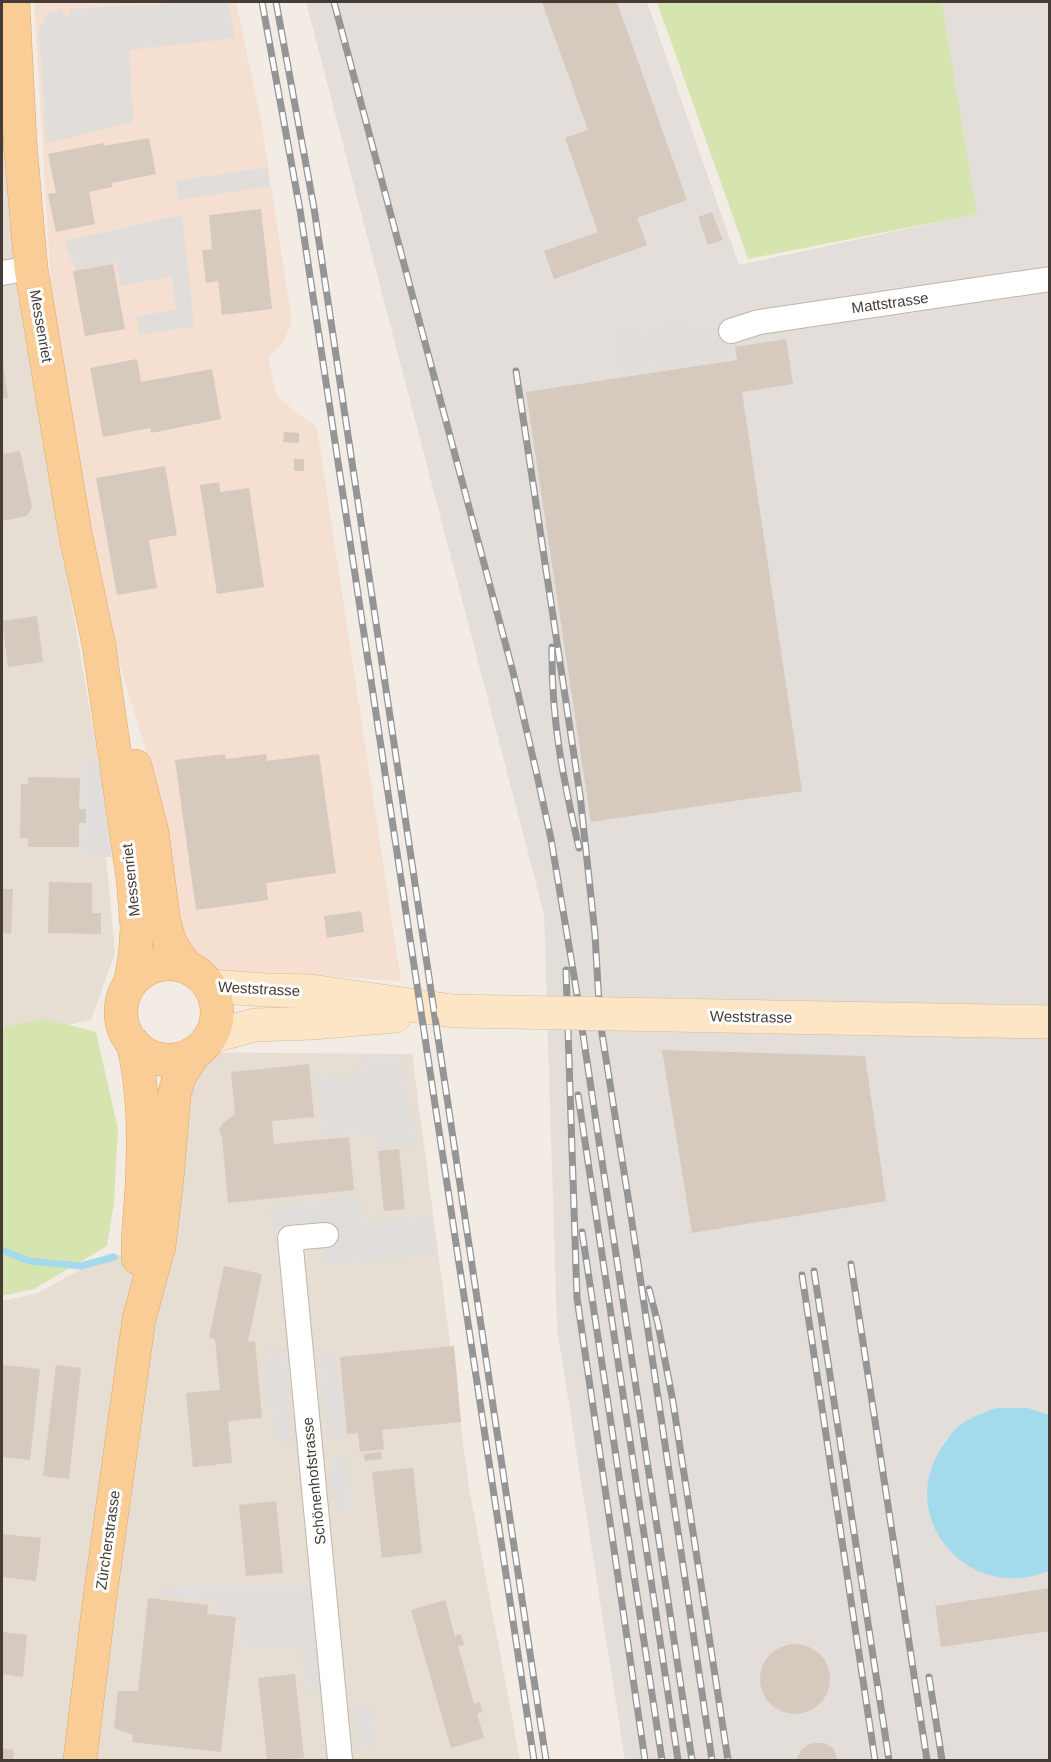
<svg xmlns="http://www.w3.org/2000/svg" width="1051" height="1762" font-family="Helvetica,sans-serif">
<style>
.residential{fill:#e6ddd3}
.commercial{fill:#f4dfd1}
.industrial{fill:#e4deda}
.green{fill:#d6e5af}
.parking{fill:#e0ddda}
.water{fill:#a3dbed}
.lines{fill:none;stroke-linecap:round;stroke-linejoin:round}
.stream{stroke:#a3dbed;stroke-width:7}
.building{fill:#d6c9be}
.minor-casing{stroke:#c0b5ab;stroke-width:26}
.secondary-casing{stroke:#d3ba99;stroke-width:34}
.primary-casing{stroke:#dfa766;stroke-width:34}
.minor{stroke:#fff;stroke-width:24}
.secondary{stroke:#fce6c5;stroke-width:33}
.primary{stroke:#facd96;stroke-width:33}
.rail-casing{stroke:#959595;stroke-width:7}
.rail{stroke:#fff;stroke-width:4.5;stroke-dasharray:14;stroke-linecap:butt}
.secondary-bridge-casing{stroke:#d3ba99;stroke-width:34;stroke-linecap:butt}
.secondary-bridge{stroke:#fce6c5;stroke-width:33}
.labels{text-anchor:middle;stroke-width:6;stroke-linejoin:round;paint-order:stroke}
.street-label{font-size:15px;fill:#443c35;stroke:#fff}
</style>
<rect width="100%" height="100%" fill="#f2ece5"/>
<g class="residential">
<polygon points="2,125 19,297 96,746 115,953 91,1020 2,1039"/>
<polygon points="173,1052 412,1054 469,1488 520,1760 2,1760 2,1301 38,1293 110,1253 152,1264"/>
</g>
<polygon class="commercial" points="34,2 236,2 261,119 292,323 282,344 268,357 277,397 317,428 401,981 328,976 239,979 213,972 190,954 177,923 157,788 116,652 87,519 52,302"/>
<polygon class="industrial" points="306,2 647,2 739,265 975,214 942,2 1049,2 1049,1760 625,1760 557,1328 544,914"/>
<g class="green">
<polygon points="657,2 942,2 977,214 748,259"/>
<polygon points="45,1019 96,1032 118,1129 114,1202 107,1246 34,1289 2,1296 2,1027"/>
</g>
<g class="parking">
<polygon points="199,2 228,2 235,38 129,50 133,122 46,144 39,29 46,15 61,9 64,16 69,16 71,9"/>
<polygon points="267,167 270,186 179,200 176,181"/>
<polygon points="182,215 194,326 140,335 136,317 176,309 172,276 121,286 116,263 77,270 70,257 65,241"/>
<polygon points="696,321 698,329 730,325 733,341 730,355 622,371 617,334"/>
<polygon points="82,762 99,763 112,857 81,856"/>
<polygon points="402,1057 416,1145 377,1149 374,1132 323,1138 316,1070 329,1077 347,1077 354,1073 362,1066 363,1058"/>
<polygon points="360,1196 363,1222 429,1216 435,1255 324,1265 320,1223 272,1227 270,1206"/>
<polygon points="285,1348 294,1442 277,1444 274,1413 270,1413 265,1350"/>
<polygon points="335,1354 338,1387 341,1387 346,1433 327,1435 320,1356"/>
<polygon points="346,1455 352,1510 335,1512 329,1457"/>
<polygon points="315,1585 324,1690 306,1692 302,1648 308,1647 242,1648 240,1616 218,1613 219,1602 159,1594 159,1586"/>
<polygon points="372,1701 377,1746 359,1752 355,1707"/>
</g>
<path class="water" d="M 996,1408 L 1028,1408 L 1049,1415 L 1049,1571 C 965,1605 890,1512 947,1440 C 951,1435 954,1429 959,1426 C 970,1417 983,1413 996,1408 Z"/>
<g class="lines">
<polyline class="stream" points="2,1250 29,1261 81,1266 114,1257"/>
</g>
<g class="building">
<polygon points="542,2 617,2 687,200 637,218 647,245 554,279 544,251 598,232 565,138 588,130"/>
<polygon points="149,138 156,174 112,183 112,187 89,192 95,224 56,232 48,194 56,193 48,154 104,143 104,146"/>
<polygon points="261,209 272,309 222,315 218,281 206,283 202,250 212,249 209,215"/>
<polygon points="712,212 723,240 708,245 698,217"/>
<polygon points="113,264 125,329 85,336 73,271"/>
<polygon points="786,339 793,384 742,392 802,791 591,822 526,392 737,360 735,347"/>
<polygon points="137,359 141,382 212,369 221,419 151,433 150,428 103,437 90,368"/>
<polygon points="2,364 3,364 8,398 2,399"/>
<polygon points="284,432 299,433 299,443 283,442"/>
<polygon points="20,451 32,507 27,516 2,521 2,454"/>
<rect x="294" y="459" width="10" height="12"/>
<polygon points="165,466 177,535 149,540 157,588 117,595 96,478"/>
<polygon points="219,482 220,492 249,488 264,587 217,594 200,485"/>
<polygon points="37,616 43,662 8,667 2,621"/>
<polygon points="225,754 226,759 266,754 267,761 319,754 336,873 266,883 268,900 196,910 175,760"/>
<polygon points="28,777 80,778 79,809 86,809 86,823 79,823 79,847 28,847 28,838 20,838 21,784 28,784"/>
<polygon points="49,882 92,883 92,913 101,913 101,934 48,933"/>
<polygon points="2,889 13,889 11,934 2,933"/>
<polygon points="361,911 364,932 327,938 324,916"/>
<polygon points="662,1050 865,1056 886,1201 692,1233"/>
<polygon points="309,1064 314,1117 272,1121 274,1144 349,1137 354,1190 228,1203 222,1137 219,1130 222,1124 235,1114 231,1072"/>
<polygon points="399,1149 405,1209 384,1211 378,1151"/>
<polygon points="224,1266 262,1274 248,1342 255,1341 262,1418 228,1421 232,1463 193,1467 186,1393 220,1390 215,1339 209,1338"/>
<polygon points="454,1346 461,1422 382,1430 384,1449 360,1452 358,1433 347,1434 340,1357"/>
<polygon points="2,1365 40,1369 30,1460 2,1457"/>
<polygon points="56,1365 81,1368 69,1479 43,1476"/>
<polygon points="381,1452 382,1459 365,1461 364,1454"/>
<polygon points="413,1468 422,1553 382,1558 372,1472"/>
<polygon points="276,1501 283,1573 246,1576 239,1505"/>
<polygon points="2,1534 41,1538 36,1581 2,1577"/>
<polygon points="1050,1588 1050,1631 941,1647 935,1606"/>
<polygon points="148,1598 208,1605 207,1614 236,1617 221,1752 132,1742 133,1735 114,1728 118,1691 138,1691"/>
<polygon points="445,1600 455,1636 461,1634 464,1645 458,1646 474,1704 480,1702 482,1712 477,1714 484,1738 451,1748 411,1610"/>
<polygon points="2,1632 27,1635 23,1677 2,1674"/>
<circle cx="795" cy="1679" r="35"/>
<polygon points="295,1674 304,1758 267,1760 258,1678"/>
<polygon points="815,1743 824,1743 833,1748 838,1760 796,1760 801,1750 807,1745"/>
<polygon points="2,1748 14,1750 13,1760 2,1760"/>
</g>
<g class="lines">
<defs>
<g id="minor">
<polyline points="2,273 31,268"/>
<polyline points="731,331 759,322 1050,279"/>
<polyline points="326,1235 290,1238 340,1760"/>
</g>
<g id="secondary">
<polyline points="209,986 265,990 311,991 453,1011"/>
<polyline points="210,1037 255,1025 312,1023 395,1016"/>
</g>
<g id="primary">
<polyline points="13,2 20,141 31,268 75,532 99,646 133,879 137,928 135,956 130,984"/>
<polyline points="135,766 152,832 164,922 170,943 186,967"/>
<circle cx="169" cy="1012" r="48"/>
<path d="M 133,1043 C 144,1090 144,1135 142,1183 C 141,1208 137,1233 138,1258"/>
<polyline points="80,1760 99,1604 139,1319 159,1246 167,1179 174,1096 179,1077 194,1053"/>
</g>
</defs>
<use href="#minor" class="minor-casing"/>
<use href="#secondary" class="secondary-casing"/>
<use href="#primary" class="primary-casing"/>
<use href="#minor" class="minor"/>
<use href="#secondary" class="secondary"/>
<use href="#primary" class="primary"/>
<defs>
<g id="rail">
<polyline points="262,2 300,210 534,1760"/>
<polyline points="276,2 314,208 546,1760"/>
<polyline points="334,2 513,672 537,775 551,839 576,988 692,1760"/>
<polyline points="516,371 580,795 595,934 600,1021 631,1216 712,1760"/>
<path d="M 552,647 C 551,718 563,779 579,848"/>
<polyline points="566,970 577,1298 645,1760"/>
<polyline points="578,1095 678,1760"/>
<polyline points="582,1232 662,1760"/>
<polyline points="851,1264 927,1760"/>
<polyline points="814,1271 889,1760"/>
<polyline points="802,1275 875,1760"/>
<polyline points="649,1289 658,1324 673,1402 728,1760"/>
<polyline points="929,1677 942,1760"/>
</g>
</defs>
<use href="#rail" class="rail-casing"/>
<use href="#rail" class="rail"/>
<defs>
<polyline id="secondary-bridge" points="453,1011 1050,1022"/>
</defs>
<use href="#secondary-bridge" class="secondary-bridge-casing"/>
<use href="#secondary-bridge" class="secondary-bridge"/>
</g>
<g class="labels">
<g class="street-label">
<text transform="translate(890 303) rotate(-8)" y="5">Mattstrasse</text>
<text transform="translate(41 326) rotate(80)" y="5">Messenriet</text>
<text transform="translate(131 880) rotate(-96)" y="5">Messenriet</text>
<text transform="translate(259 989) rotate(3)" y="5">Weststrasse</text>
<text transform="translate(751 1017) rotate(1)" y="5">Weststrasse</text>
<text transform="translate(314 1481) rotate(-96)" y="5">Schönenhofstrasse</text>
<text transform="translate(108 1540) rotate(-82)" y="5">Zürcherstrasse</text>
</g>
</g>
<rect width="1051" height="1762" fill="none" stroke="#443c35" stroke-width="6"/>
</svg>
